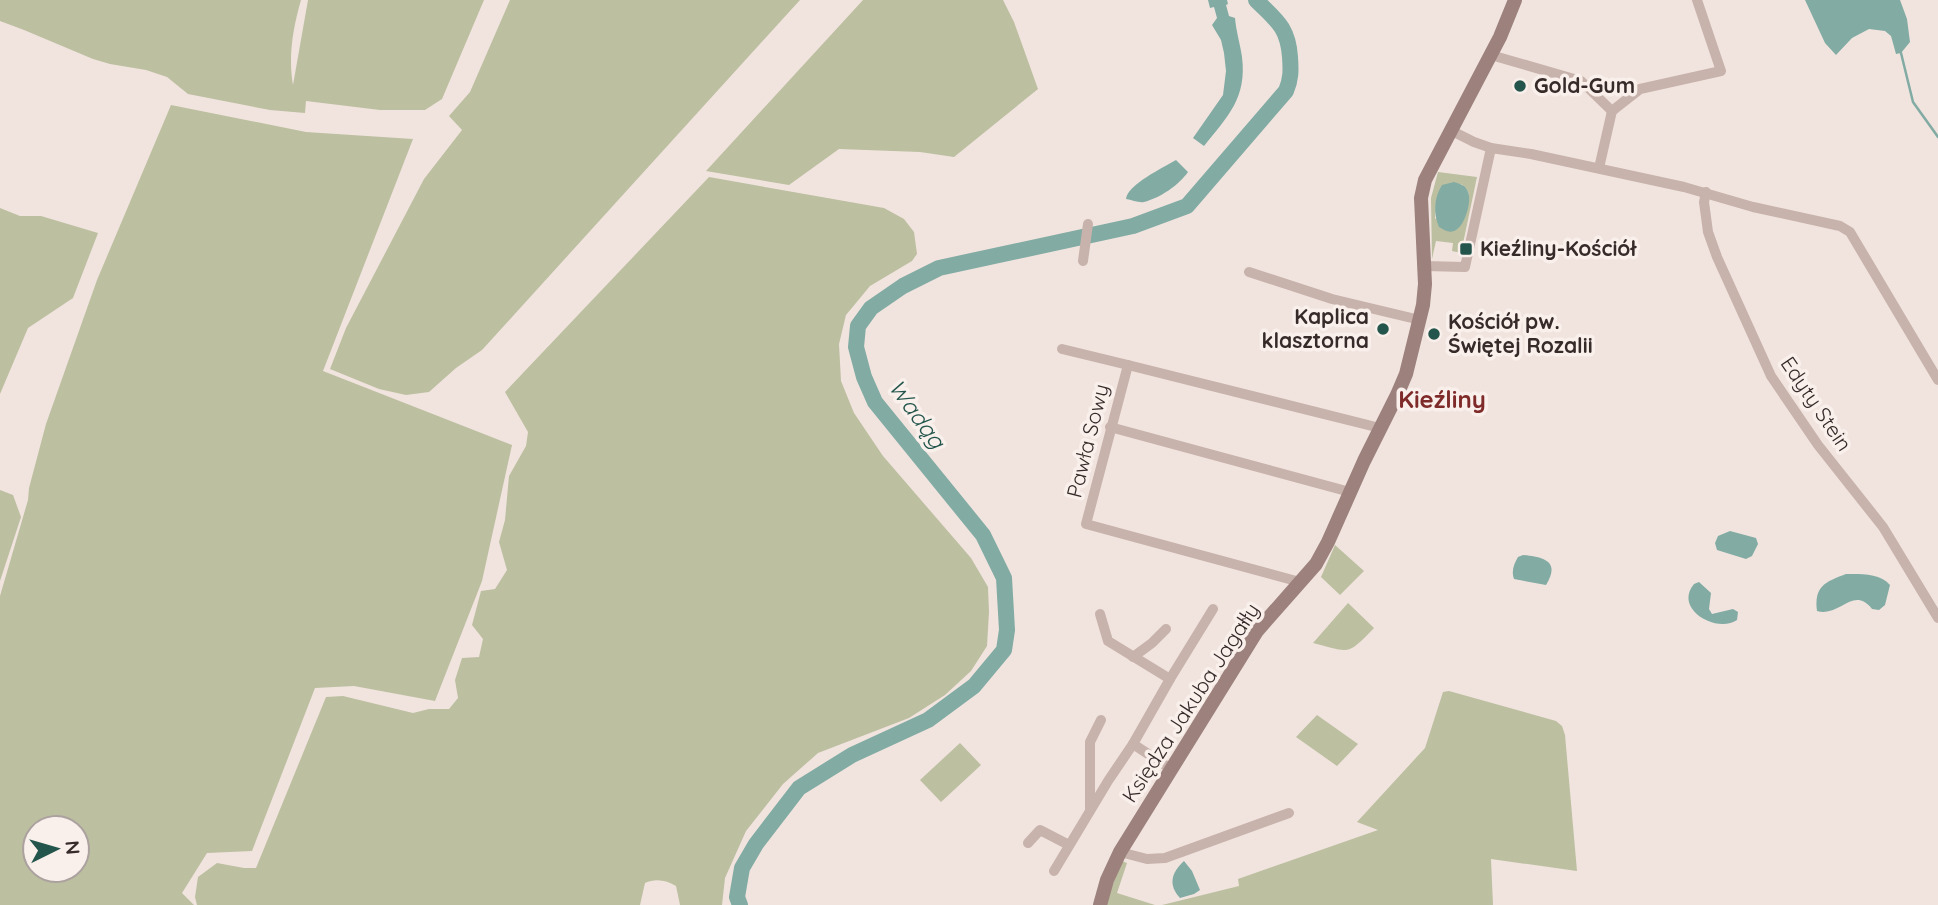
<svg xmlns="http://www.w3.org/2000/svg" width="1938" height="905" font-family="Quicksand,sans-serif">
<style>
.green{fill:#bcbfa0;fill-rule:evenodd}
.water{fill:#81aba3}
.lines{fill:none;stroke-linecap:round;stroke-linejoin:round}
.stream{stroke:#81aba3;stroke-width:2.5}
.river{stroke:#81aba3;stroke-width:16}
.street{stroke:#c8b2ac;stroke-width:10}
.secondary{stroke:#9c817d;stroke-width:14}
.poi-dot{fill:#23554c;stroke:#f9efeb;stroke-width:2.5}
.labels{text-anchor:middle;stroke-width:7;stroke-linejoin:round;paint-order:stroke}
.poi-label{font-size:21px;font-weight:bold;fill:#372b2a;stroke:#f9efeb;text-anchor:start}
.street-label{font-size:21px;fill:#372b2a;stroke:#f9efeb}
.water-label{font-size:23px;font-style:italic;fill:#23554c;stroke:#f9efeb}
.quarter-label{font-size:24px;font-weight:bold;fill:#7f2b2a;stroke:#f9efeb}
</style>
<rect width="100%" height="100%" fill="#f1e4df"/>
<g class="green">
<path d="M 0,0 L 301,0 C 293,28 288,56 293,85 L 308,0 L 484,0 L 442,99 L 425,110 L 380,110 L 306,101 L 305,113 L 270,110 L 188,94 L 167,77 L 146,70 L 110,64 L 93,59 L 24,30 L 0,21 Z"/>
<polygon points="510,0 800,0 482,350 456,368 429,392 406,395 379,389 330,369 346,328 424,179 462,130 449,116 470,92"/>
<polygon points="863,0 1003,0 1014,22 1038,89 954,157 920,152 839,149 789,185 706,171"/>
<path d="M 171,105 L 306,132 L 413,139 L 323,371 L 512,445 L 482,581 L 435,701 L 354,686 L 315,688 L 252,851 L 207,853 L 182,893 L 194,905 L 0,905 L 0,596 L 28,500 L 29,488 L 46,424 L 97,280 ZM 35,828 L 77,828 L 77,870 L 35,870 Z"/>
<path d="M 1438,172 L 1477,177 L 1461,253 L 1452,251 L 1453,243 L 1436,241 L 1432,259 L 1431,198 ZM 1461,184 L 1466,188 L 1469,194 L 1435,219 L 1436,202 Z"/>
<path d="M 709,177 L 884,208 L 904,219 L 914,232 L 917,254 L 912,261 L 870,286 L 846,315 L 839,344 L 841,381 L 854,413 L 883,456 L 971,558 L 988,587 L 989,612 L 987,646 L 971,671 L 945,695 L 909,718 L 818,753 L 783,784 L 746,831 L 725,878 L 722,905 L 680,905 L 676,886 C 667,880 655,878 645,883 L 640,905 L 197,905 L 195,897 L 198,877 L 217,863 L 244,868 L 256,868 L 326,697 L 343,696 L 413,713 L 429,709 L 449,709 L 458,698 L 455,680 L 462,658 L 479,657 L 483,639 L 472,625 L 481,591 L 495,589 L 507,570 L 499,542 L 505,520 L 509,476 L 526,446 L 528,432 L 505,392 Z"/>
<polygon points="0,208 20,216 41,216 98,233 73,298 28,328 0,394"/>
<polygon points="0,490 13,495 21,517 0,581"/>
<polygon points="1335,545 1364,571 1340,595 1321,577"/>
<path d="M 1348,603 L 1374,628 C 1346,657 1350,652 1313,643 Z"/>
<polygon points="1449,691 1556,721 1562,726 1565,735 1577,871 1491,859 1493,905 1162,905 1239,886 1238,879 1378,830 1357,822 1425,748 1443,692"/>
<polygon points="1317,715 1358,744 1337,766 1296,737"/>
<polygon points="960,743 981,765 941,802 920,780"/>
<polygon points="1122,861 1127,863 1117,893 1155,905 1106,905 1110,891"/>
</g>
<g class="water">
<path d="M 1208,0 L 1227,0 L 1228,4 L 1226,5 L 1229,16 L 1235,18 C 1236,31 1240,43 1242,57 C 1247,98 1228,116 1204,146 L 1193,138 L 1223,95 L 1226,71 L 1224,53 L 1221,40 L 1212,25 L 1217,18 L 1214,7 L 1210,8 Z"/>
<polygon points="1805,0 1900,0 1907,19 1910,42 1901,53 1896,54 1891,36 1885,31 1869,29 1852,38 1836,55 1825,43"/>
<path d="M 1176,160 L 1188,172 C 1179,185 1160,198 1144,202 C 1139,203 1132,200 1126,199 C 1128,184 1163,168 1176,160 Z"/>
<path d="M 1454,182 C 1460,184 1466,185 1468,192 C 1472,201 1465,225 1456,230 C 1450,234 1444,230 1439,227 C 1433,213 1434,198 1442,185 Z"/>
<polygon points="1730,531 1756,538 1758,544 1752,556 1746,559 1717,550 1715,543 1718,536"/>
<path d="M 1523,555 C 1543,557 1561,561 1546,585 L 1514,579 C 1511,571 1514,564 1518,557 Z"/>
<path d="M 1846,574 C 1861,574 1880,573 1890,585 L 1885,605 L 1879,610 L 1872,609 C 1853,585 1840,618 1817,611 C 1814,586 1825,582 1846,574 Z"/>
<path d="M 1699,582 L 1711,593 L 1709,609 L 1712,614 L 1733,609 L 1738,612 L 1737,620 C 1717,634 1673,609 1694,584 Z"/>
<path d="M 1184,861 L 1192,871 L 1200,890 L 1194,894 L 1180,898 C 1168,885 1171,873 1184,861 Z"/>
</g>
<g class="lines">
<polyline class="stream" points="1901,53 1913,102 1938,137"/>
<path class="river" d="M 740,905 L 737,897 L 742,868 L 756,844 L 799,788 L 852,755 L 928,720 L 974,686 L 1004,650 L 1007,630 L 1004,578 L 983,535 L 875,402 L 864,377 L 856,347 L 858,326 L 871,308 L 903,286 L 939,268 L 1133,226 L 1187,206 L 1286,91 C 1291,79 1291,71 1290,57 C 1288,27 1276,20 1256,0"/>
<g class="street">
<polyline points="1491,55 1581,81 1612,111 1640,89 1721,71 1697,0"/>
<polyline points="1450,130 1474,142 1491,148 1531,154 1684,187 1753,207 1840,226 1850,232 1938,380"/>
<polyline points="1599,168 1612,111"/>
<polyline points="1706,192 1704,202 1708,232 1717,257 1771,376 1818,445 1883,527 1938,618"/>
<polyline points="1083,261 1088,224"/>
<polyline points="1425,266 1465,267 1491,148"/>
<polyline points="1249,272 1332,299 1420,320"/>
<polyline points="1062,349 1128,365"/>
<polyline points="1110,427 1350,492"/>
<polyline points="1300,582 1086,524 1128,365 1380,428"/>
<polyline points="1100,614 1108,641 1170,679"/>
<polyline points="1133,657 1152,643 1166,629"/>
<polyline points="1133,744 1171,769"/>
<polyline points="1090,809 1090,742 1101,720"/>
<polyline points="1028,843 1040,830 1069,845"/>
<polyline points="1120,852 1147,859 1165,858 1289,813"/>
<polyline points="1054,871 1108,781 1133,744 1170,679 1213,609"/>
</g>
<polyline class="secondary" points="1100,905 1107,880 1120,852 1257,631 1316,564 1328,542 1364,461 1397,395 1406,374 1423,305 1425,284 1421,198 1425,180 1500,37 1515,0"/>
</g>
<g class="poi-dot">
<circle cx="1520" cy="86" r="7"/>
<rect x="1459" y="242" width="14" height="14" rx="3.5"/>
<circle cx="1383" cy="329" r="7"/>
<circle cx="1434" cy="334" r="7"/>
</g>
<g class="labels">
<g class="poi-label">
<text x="1534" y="93">Gold-Gum</text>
<text x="1480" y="256">Kieźliny-Kościół</text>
<text x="1369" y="324" text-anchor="end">Kaplica<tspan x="1369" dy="24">klasztorna</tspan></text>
<text x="1448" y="329">Kościół pw.<tspan x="1448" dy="24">Świętej Rozalii</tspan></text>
</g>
<g class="street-label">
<text transform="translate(1816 404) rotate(56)" y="7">Edyty Stein</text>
<text transform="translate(1088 441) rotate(-76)" y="7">Pawła Sowy</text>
<text transform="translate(1191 703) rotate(-57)" y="7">Księdza Jakuba Jagałły</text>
</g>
<g class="water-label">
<text transform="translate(917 414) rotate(54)" y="8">Wadąg</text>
</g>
<g class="quarter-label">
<text x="1442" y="408">Kieźliny</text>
</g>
</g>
<g transform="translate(56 849) rotate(85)"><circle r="33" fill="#f9efeb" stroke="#aba19e" stroke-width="2"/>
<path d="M0-5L12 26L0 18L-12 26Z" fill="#23554c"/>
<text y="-10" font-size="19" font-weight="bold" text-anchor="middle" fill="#372b2a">N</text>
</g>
</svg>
